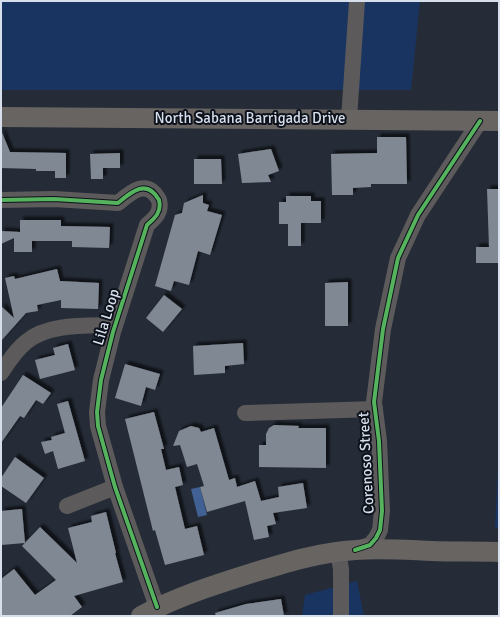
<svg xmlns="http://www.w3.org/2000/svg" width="500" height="617" font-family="Signika,sans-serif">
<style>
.green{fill:#193460}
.water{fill:#416093}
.building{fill:#808893;filter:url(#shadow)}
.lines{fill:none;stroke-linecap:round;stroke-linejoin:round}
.minor{stroke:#5c5a5b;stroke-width:16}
.major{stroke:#676462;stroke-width:20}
.cycleway-casing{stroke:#0d121b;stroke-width:6}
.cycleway{stroke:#56b35d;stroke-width:4}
.labels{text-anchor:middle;stroke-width:4;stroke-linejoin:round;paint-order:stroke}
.street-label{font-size:15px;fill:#d7dfec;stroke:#0d121b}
</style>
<defs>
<filter id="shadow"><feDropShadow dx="3.5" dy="-3.5" stdDeviation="1" flood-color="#0009"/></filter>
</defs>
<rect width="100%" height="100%" fill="#252c37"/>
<g class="green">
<polygon points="1,1 420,1 411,90 1,90"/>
<polygon points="499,448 499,528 495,528"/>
<polygon points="357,581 364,616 302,616 305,595"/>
</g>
<polygon class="water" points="200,487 207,515 198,517 191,489"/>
<g class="building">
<polygon points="1,130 10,152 66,153 66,178 55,178 55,171 36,171 36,169 1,168"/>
<polygon points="377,137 406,137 407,184 371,184 371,187 353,188 353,195 332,195 331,154 377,153"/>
<polygon points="271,149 279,171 268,175 271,182 242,183 238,154"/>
<polygon points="120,153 120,168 103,168 103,179 91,179 90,154"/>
<polygon points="194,159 221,159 222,184 194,184"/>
<polygon points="487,189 499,189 499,263 476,263 476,247 489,247"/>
<polygon points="203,195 203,203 209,205 207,211 222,215 210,255 198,251 189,285 174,281 171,291 155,286 175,215 182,213 184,203"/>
<polygon points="286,196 311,196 311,201 321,201 321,223 301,223 301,246 288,246 288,224 279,224 279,202 286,202"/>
<polygon points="20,220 61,220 61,226 110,227 109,248 72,247 72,241 32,241 32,252 14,252 14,238 1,244 1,231 20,232"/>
<polygon points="57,269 60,281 99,283 98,309 61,308 61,300 37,305 38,311 26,313 1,341 1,306 14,318 5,278 14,276 15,279"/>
<polygon points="348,282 348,326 325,326 325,283"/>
<polygon points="164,295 182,309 163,332 146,318"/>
<polygon points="243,343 244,364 225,366 225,373 194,375 193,346"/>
<polygon points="68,344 75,370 40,379 35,360 55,355 53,348"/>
<polygon points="125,364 160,374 155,390 146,387 141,406 115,398"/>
<polygon points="23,375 51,393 43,404 36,400 24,418 20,416 1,443 1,408"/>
<polygon points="68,401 85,461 58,469 53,451 45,454 41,442 52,440 51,437 65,433 57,404"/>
<polygon points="154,412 164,449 161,449 166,470 179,467 183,485 175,487 185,529 197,526 204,555 165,565 155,530 153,531 125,419"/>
<polygon points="274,425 299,426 298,428 326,428 326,468 259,467 259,445 266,445 266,434 269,428"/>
<polygon points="191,426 199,428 201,432 214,428 229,480 235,478 237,487 255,481 261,501 279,497 278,487 303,483 307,508 273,513 276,524 267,526 269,537 254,540 245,501 207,512 200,487 204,486 197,464 187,467 180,445 173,446 179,431"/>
<polygon points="15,457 44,478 26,503 1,486 1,478"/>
<polygon points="22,509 25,543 1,545 1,511"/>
<polygon points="106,512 116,553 115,553 123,582 74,596 82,607 70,616 1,616 1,579 14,569 35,595 56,580 22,546 40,527 77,563 68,528 92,522 91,516"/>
<polygon points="281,599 284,616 216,616 215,613 246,604"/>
</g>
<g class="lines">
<g class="minor">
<polyline points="349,119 357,1"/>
<path d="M 1,200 L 54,199 L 118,203 C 131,192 147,178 159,200 C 162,212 155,218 147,225 L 113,332 L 101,380 L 97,412 L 98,426 L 115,487 L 157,607"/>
<path d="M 1,373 C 8,362 16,350 26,342 C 48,323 87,326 115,325"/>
<polyline points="245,413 375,409"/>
<polyline points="67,506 115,487"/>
<polyline points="357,549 370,545 376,538 380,530 382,511 379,441 374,402 383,329 398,258 418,215 480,121"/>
<polyline points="338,552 341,569 341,616"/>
</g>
<g class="major">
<polyline points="1,117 499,121"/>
<path d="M 141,616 C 176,597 214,585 252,573 C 285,563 320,552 356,550 C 381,548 407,550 432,551 C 454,552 477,551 499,552"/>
</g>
<defs>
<g id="cycleway">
<path d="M 1,200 L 54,199 L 118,203 C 131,192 147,178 159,200 C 162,212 155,218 147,225 L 113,332 L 101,380 L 97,412 L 98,426 L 115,487 L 157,607"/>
<polyline points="355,550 370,545 376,538 380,530 382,511 379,441 374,402 383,329 398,258 418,215 480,121"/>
</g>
</defs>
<use href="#cycleway" class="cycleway-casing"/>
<use href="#cycleway" class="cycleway"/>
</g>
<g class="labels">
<g class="street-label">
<text x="250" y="123">North Sabana Barrigada Drive</text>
<text transform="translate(106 317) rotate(-73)" y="5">Lila Loop</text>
<text transform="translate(366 463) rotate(-93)" y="5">Corenoso Street</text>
</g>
</g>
<rect width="500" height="617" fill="none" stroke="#d7dfec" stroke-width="4"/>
</svg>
